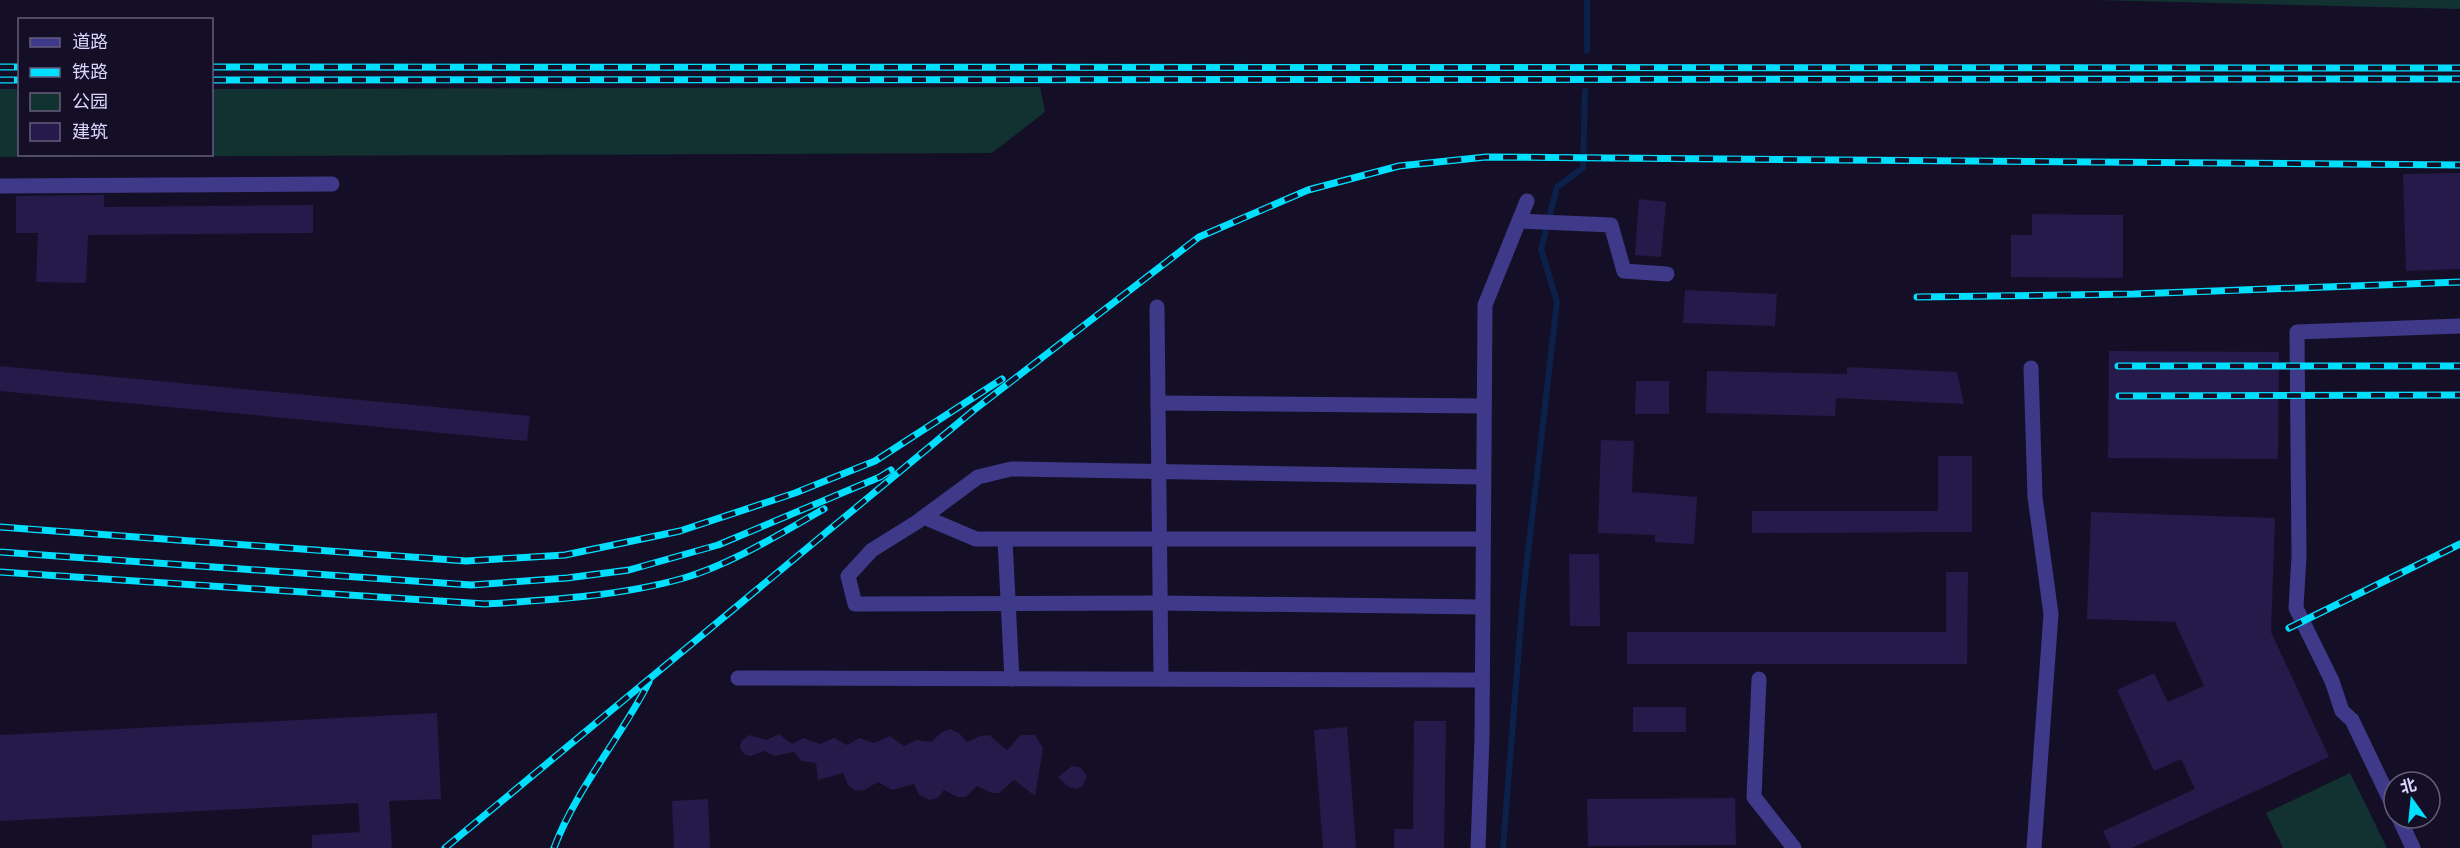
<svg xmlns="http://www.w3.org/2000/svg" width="2460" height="848" font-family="'Alegreya Sans','Noto Sans SC',sans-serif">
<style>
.green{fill:#123231}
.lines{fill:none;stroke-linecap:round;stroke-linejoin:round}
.stream{stroke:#0b214a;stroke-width:6}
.building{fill:#251a49}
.minor{stroke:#3e3988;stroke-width:15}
.rail-casing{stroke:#01dfff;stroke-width:7}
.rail{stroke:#140f27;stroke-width:4.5;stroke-dasharray:14;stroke-linecap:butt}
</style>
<rect width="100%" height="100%" fill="#140f27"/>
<g class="green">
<polygon points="2095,0 2460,0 2460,9"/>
<polygon points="1040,87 1045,112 992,153 0,157 0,89 19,89 20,154 212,154 212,89"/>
<polygon points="2350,773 2387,848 2283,848 2266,813"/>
</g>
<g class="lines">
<g class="stream">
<polyline points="1587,51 1587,0"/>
<polyline points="1503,848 1523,596 1557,302 1541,249 1557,187 1583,168 1585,91"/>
</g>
</g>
<g class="building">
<polygon points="2460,173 2460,269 2406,271 2403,174"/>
<polygon points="104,195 104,207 313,205 313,233 88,235 86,283 36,282 38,233 16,233 16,196"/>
<polygon points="1639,199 1666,202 1661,257 1635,255"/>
<polygon points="2032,214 2123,215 2123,278 2011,277 2011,235 2032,235"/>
<polygon points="1685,290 1777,294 1775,326 1683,323"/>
<polygon points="2109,351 2279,352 2278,459 2108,458"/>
<polygon points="0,366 530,416 527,441 0,391"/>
<polygon points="1847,367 1957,372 1964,404 1836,398 1835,416 1706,413 1707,371 1847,374"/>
<polygon points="1636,381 1669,381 1669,414 1635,414"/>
<polygon points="1601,440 1634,441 1632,492 1697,497 1694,544 1655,542 1655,535 1598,533"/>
<polygon points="1938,456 1972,456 1972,532 1752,533 1752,511 1938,511"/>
<polygon points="2091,512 2275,518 2271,632 2329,757 2132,848 2111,848 2103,831 2195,789 2181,759 2154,771 2117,690 2154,673 2168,702 2204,686 2175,622 2087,619"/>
<polygon points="1569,554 1599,554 1600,626 1570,626"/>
<polygon points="1946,572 1968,572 1967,664 1627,664 1627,632 1946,632"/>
<rect x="1633" y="707" width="53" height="25"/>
<polygon points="437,713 441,799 389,801 392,848 312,848 312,835 360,832 358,803 0,821 0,735"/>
<polygon points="1414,721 1446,721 1444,848 1394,848 1394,829 1413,829"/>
<polygon points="1347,727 1356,848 1323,848 1314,730"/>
<polygon points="950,729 959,733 967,742 980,736 989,735 1007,750 1021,735 1035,735 1043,748 1035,796 1014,780 999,793 992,793 977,786 966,797 958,797 944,790 938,798 930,800 919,795 914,784 892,790 878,782 864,790 855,791 848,785 843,773 818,780 816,763 802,761 794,752 775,756 764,751 750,756 744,754 740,748 741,741 749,735 767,740 779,734 792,744 804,738 820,744 834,738 847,745 860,738 874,743 890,736 904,746 917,740 931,742 942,732"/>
<polygon points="1072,766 1080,767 1087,776 1083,786 1076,789 1069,787 1058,777"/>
<polygon points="1735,798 1736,845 1588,846 1587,799"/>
<polygon points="708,799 710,848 674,848 672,801"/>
</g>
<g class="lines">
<g class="minor">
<polyline points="0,186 332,184"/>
<polyline points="1519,221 1611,225 1624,271 1667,274"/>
<polyline points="1157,307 1161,679"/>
<polyline points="2031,368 2035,497 2051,614 2034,848"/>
<polyline points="1158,403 1484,406"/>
<polyline points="924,517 976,539 1483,539"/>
<polyline points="1005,540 1012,679"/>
<polyline points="1483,607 1160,603 855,604 848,576 872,550 917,522 978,477 1011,469 1483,477"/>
<polyline points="738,678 1482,680"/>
<polyline points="1759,679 1754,797 1794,848"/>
<polyline points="2394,808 2352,720 2342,711 2332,681 2296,608 2299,556 2297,332 2460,326"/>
<polyline points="2399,818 2413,848"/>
<polyline points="1478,848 1482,738 1485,305 1527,201"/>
</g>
<defs>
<g id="rail">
<polyline points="0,67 20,67"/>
<polyline points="212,67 2460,68"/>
<polyline points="0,80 20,80"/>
<polyline points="212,80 2460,79"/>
<polyline points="1917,297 2134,294 2460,282"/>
<polyline points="2118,366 2460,366"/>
<polyline points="2119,396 2460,395"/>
<polyline points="0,527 466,561 565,555 680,531 795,493 875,461 1002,379"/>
<polyline points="0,552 471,585 567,578 629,570 718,545 880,477 891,470"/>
<path d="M 0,572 L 485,604 C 551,600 621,596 684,578 C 734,563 779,534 824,509"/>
<polyline points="2289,628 2460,544"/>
<polyline points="445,848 974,410 1199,237 1308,190 1399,166 1486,157 2460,165"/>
<path d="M 554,848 C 576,789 620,739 649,682"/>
</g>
</defs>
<use href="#rail" class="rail-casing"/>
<use href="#rail" class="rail"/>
</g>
<rect x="18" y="18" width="195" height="138" fill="#140f27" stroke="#645e7d" stroke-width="1.5"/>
<rect x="30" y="38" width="30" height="9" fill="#3e3988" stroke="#645e7d" stroke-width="1.5"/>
<text x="72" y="48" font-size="18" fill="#dbd5ff">道路</text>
<rect x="30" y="68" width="30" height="9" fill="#01dfff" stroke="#645e7d" stroke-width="1.5"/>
<text x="72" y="78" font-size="18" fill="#dbd5ff">铁路</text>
<rect x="30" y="93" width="30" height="18" fill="#123231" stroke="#645e7d" stroke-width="1.5"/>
<text x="72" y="108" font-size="18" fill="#dbd5ff">公园</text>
<rect x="30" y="123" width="30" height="18" fill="#251a49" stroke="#645e7d" stroke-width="1.5"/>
<text x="72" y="138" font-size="18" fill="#dbd5ff">建筑</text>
<g transform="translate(2412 800) rotate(345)"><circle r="28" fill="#140f27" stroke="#645e7d" stroke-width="1.5"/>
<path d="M0-4.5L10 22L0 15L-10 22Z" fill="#01dfff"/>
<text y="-9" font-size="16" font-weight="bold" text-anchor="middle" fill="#dbd5ff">北</text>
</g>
</svg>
